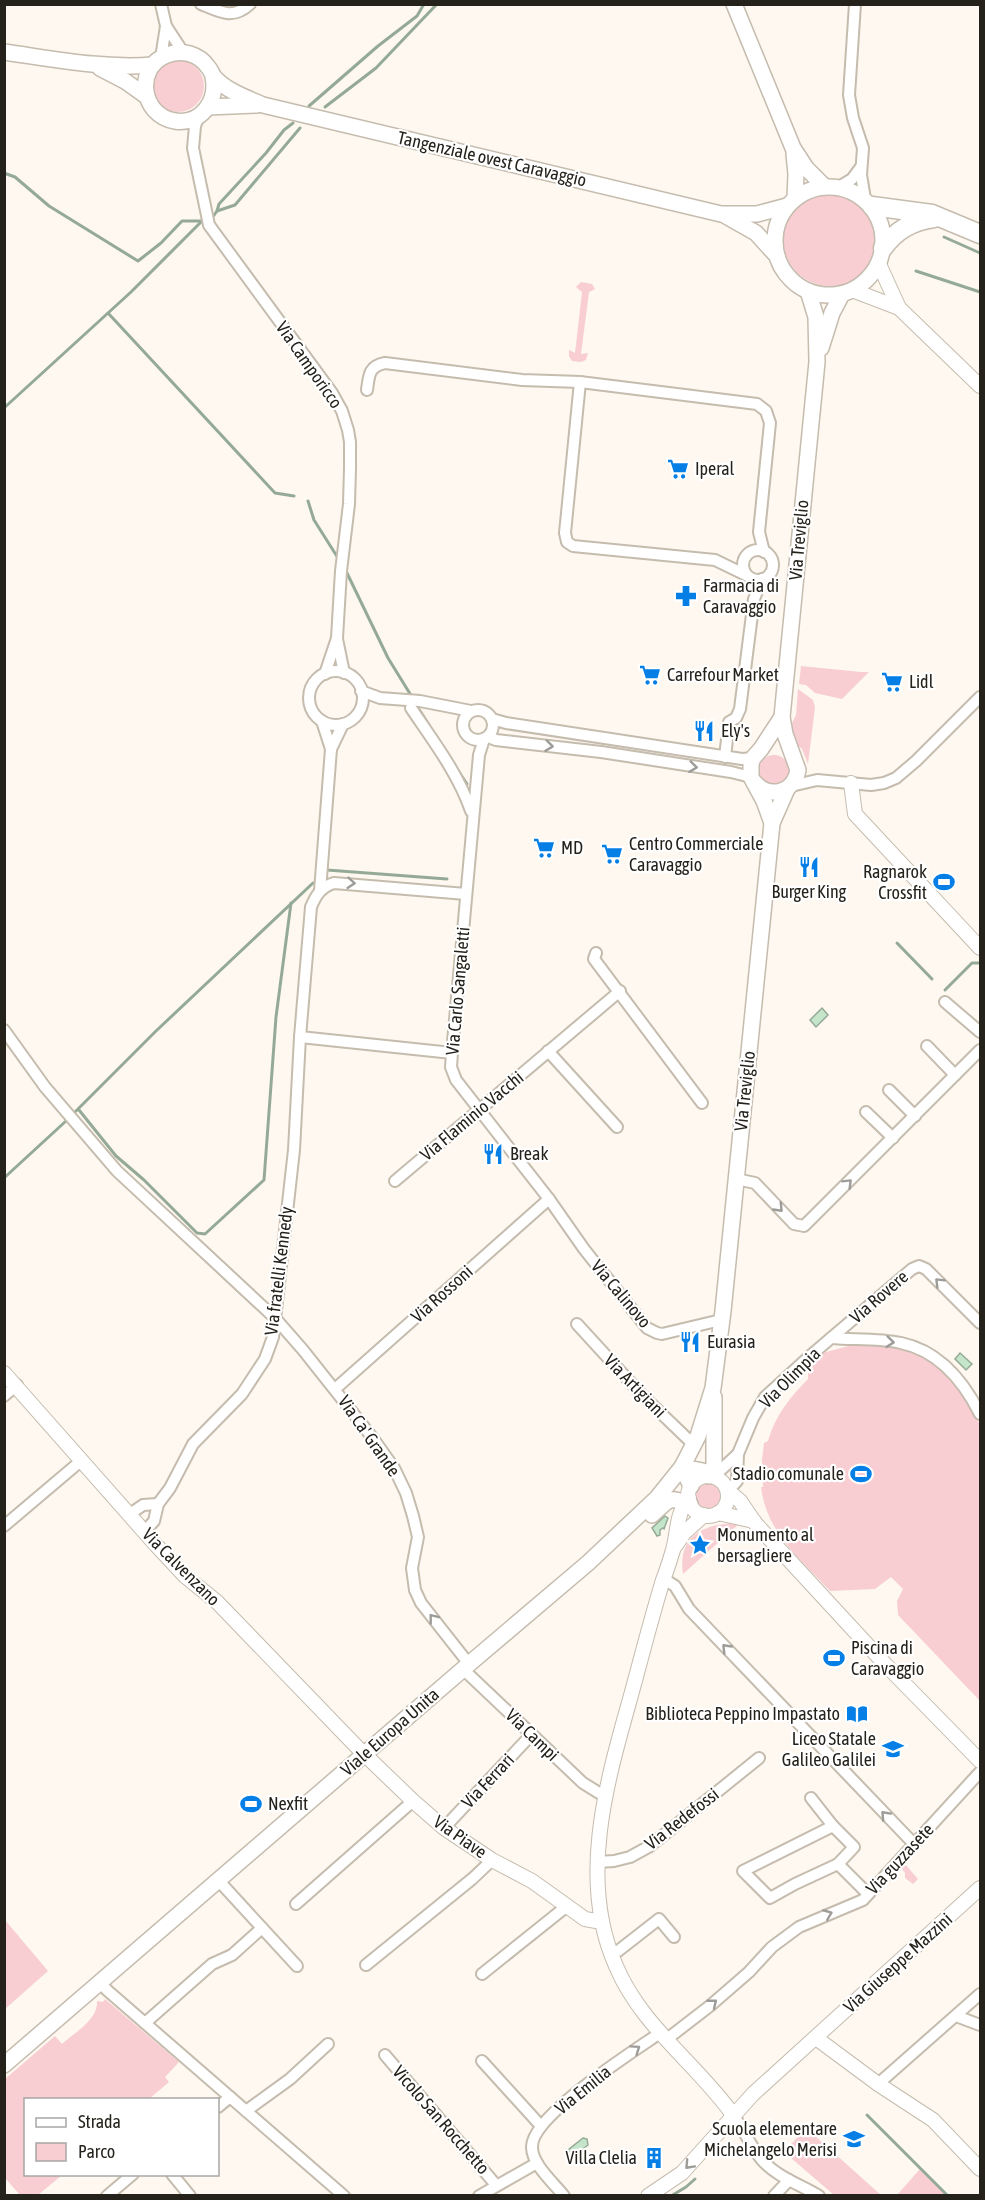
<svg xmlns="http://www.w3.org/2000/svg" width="985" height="2200" font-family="'Asap Condensed',sans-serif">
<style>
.green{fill:#f8ced3}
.water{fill:#c5e5ca;stroke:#95aa96;stroke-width:1.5}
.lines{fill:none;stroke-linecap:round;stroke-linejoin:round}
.stream{stroke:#95aa96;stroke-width:3}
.street-casing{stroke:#c5bcae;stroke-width:14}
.secondary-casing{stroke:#c5bcae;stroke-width:16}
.primary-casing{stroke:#c5bcae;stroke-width:18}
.highway-casing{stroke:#c5bcae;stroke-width:21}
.street{stroke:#fff;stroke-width:10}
.secondary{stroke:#fff;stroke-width:14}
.primary{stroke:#fff;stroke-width:15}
.highway{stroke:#fff;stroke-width:18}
.oneway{stroke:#9d9c99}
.labels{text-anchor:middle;stroke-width:4.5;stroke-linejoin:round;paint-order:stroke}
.street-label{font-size:18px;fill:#25221c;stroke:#fff}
.poi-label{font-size:18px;fill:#25221c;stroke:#fff;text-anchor:start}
</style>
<rect width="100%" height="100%" fill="#fef8f0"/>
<g class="green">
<circle cx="178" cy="86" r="26"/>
<circle cx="830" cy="239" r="47"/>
<polygon points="581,282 592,284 595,289 589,292 581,354 588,353 586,360 581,362 572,361 569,356 569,350 575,353 582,292 576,287"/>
<polygon points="801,666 861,672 869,672 842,699 815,693 806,685 799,684"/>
<polygon points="798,689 813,700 815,707 808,764 802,749 792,740 791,725 796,715"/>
<circle cx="774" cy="770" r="15"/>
<path d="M 852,1345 C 886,1344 928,1350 951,1378 C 963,1392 972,1409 980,1425 L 980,1701 L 898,1615 L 897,1601 L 903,1589 L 891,1577 L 875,1589 L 830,1591 C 801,1560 766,1532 761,1487 L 763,1487 L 762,1460 L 764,1443 L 768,1441 C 775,1416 790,1397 808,1379 L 808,1363 L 826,1352 Z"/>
<circle cx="708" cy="1496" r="16"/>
<path d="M 740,1523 L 683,1574 C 677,1534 706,1523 740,1523 Z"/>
<polygon points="904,1863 918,1879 913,1884 905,1878 905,1873 900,1866"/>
<polygon points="5,1920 48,1971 5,2009 4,2009"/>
<path d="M 105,1999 L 179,2062 L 165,2077 L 169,2082 L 149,2099 L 26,2100 L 26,2174 L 62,2175 L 38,2195 L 20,2195 L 5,2178 L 5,2079 L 55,2036 L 62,2044 C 75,2032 98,2020 97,2001 L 103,2002 Z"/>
<polygon points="806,2128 881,2195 834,2195 784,2152"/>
<polygon points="920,2169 920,2170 946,2195 897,2195"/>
</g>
<g class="water">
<polygon points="822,1008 828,1015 816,1027 810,1020"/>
<polygon points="960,1353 972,1364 966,1370 955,1359"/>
<polygon points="665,1516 668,1518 664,1529 663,1528 660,1530 660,1535 657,1536 652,1528"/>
<polygon points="583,2138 587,2139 588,2145 573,2157 568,2150"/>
</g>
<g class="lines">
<g class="stream">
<polyline points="309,106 378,46 417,16 424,4"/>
<polyline points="325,107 376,68 437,4"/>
<polyline points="4,173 15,177 49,206 138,261 161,243 182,221 202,221"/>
<polyline points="217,211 219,204 266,153 284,130 293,123"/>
<polyline points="212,218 217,211 235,205 300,128"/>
<polyline points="944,237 980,253"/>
<polyline points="916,271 980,292"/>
<polyline points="108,313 275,493 294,496"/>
<polyline points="4,408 131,292 202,221"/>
<polyline points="308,501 314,520 338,558"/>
<polyline points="346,571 388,658 412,697"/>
<polyline points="415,703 429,725"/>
<polyline points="457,769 467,784"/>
<polyline points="327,870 447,879"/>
<polyline points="897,943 932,979"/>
<polyline points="945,990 972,963 980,963"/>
<polyline points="79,1110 116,1156 144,1180 197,1233 205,1234 264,1180 276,1017 291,903"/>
<polyline points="73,1114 156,1031 313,883"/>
<polyline points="4,1178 66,1121"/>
<polyline points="867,2115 948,2196"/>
<polyline points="671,2196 686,2187 695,2179"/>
</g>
<defs>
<g id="street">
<polyline points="161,4 166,26 183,52"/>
<path d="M 201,4 C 220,12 233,20 250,4"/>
<polyline points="855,4 849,95 853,118 863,148 861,175 865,199"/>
<polyline points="161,58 166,26"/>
<polyline points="199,116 195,126 193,148 209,225 332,393 342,411 348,430 350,442 350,468 349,504 341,571 337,638 325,674"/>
<polyline points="839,187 852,179 861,167"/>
<polyline points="580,382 565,533 567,542 573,546 715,560 746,575"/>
<path d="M 367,390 C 369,375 369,366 385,363 L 522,380 L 580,382 L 757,404 L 766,411 L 770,423 L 759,532 L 764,552"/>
<circle cx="758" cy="565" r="15"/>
<polyline points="337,639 344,673"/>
<circle cx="336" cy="698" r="27"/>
<polyline points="361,691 380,698 420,701 471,711"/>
<path d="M 411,708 C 433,741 458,773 471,811"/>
<circle cx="478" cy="725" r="15"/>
<polyline points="492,719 506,723 742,759 753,758"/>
<polyline points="322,721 331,749"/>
<polyline points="488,737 496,740 601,752 731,772 751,777"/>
<polyline points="484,739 479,755 452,1053 451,1067 456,1080 549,1199 584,1249 647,1328 657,1333 662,1334 721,1320"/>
<polyline points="725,757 729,722 736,718 740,709 754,599 762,579"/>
<polyline points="791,786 817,780 871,785 884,783 896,778 916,761 980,697"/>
<polyline points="320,891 331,749 343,724"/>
<polyline points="596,953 594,959 702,1103"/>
<polyline points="945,1002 980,1032"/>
<polyline points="4,1030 45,1087 117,1171 275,1318 303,1350 372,1437 394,1468 406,1493 413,1516 418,1537 412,1568 415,1590 421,1603 469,1664"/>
<polyline points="300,1037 452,1053"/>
<polyline points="927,1046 955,1075"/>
<polyline points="548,1051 617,1127"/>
<polyline points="889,1090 915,1116"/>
<polyline points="866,1112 893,1138"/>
<polyline points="736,1179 755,1183 794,1224 804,1226 980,1050"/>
<polyline points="395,1181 620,991"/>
<polyline points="577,1324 642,1395 694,1445"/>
<path d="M 831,1338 C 854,1340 878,1338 901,1343 C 939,1351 963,1380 980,1414"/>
<polyline points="335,1389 549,1199"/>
<polyline points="4,1396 17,1385"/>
<polyline points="714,1476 738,1454 753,1418 765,1397 810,1356 912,1269 919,1266 926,1269 980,1323"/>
<polyline points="728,1491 737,1481 738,1454"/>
<polyline points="130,1514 143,1505 158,1504"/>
<polyline points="4,1526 82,1460"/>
<path d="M 145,1531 L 154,1521 L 158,1504 L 170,1488 L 193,1444 L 242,1394 L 265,1359 L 273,1337 L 294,1150 L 300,1037 L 311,907 C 316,895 321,887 334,883 L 466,894"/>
<polyline points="664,1579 675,1586 689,1609 914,1844"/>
<polyline points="463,1669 583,1783 604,1796"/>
<polyline points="811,1798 833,1826"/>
<polygon points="833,1826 854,1847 838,1864 795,1884 770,1898 743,1871"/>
<polyline points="444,1828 532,1734"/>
<polyline points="598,1862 614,1861 630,1857 650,1846 759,1758"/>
<polyline points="838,1864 868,1894"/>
<polyline points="296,1904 413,1801"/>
<polyline points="262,1928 297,1966"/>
<polyline points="611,1954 618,1951 659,1919 674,1937"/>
<polyline points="366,1965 472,1879 492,1860"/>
<polyline points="482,1974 567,1906"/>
<polyline points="100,1983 108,1991 344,2196"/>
<polyline points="956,2016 980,2025"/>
<polyline points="145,2023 212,1964 232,1955 262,1928 219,1881"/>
<polyline points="667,2039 711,2005 749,1972 772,1947 799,1927 863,1900 980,1772"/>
<polyline points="385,2055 496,2185"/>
<polyline points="482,2061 541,2126"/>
<polyline points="878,2084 980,1994"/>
<polyline points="218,2107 230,2097"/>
<polyline points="246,2111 290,2079 328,2044"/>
<path d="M 734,2116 C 744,2130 751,2147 762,2160 C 777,2177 801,2185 819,2196"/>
<polyline points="172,2174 190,2196"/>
<polyline points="107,2196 133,2174"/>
<polyline points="479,2196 537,2163"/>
<path d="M 564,2196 C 554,2183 532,2165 532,2147 C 531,2116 634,2051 660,2033"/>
<polyline points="774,2196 789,2180"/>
</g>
<g id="secondary">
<polyline points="879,264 899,308"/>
<polyline points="852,290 899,308 980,386"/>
<polyline points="851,783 855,814 980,948"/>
<polyline points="4,1373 156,1545 185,1576 217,1602 358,1748 413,1801 444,1828 492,1860 532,1881 585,1919 602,1922"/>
<circle cx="708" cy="1496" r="20"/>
<polyline points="728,1491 740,1501 755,1523 885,1664 980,1761"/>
<path d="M 689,1498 C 676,1513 678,1532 673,1550 C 670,1560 667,1570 663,1580 C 651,1619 641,1659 630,1699 C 606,1784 578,1881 616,1966 C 641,2026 697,2064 734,2116"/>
<polyline points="718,1513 754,1521"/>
<polyline points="676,1545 684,1533 704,1515"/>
<polyline points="816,2038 878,2084 933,2120 980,2169"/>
<polyline points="648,2196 682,2173 753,2094 980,1888"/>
</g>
<g id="primary">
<polyline points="734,4 793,148 806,168 824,186"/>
<path d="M 4,52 C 54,59 102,69 153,65"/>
<polyline points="100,68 125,81 146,96"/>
<path d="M 213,77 C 218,101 201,125 175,121 C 141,116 134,67 167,55 C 182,49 199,54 208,67 C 211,70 212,75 215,78 C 227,91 247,98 263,105 L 721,214 L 757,214 L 787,206"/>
<polyline points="208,107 257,105"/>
<polyline points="794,154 796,174 795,198"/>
<circle cx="829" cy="241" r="54"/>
<polyline points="726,216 756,233 777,256"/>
<polyline points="821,348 832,313 842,294"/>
<path d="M 755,783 C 770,799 794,793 798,770 L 785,734 L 782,717 L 817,362 L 816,317 L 808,291"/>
<polyline points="772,823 764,801 751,777 751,764 753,758 761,749 782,717"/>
<polyline points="714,1397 714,1476"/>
<polyline points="682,1467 703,1471 709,1476"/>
<polyline points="682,1467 691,1486"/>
<path d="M 652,1515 C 670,1499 667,1496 690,1504"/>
<polyline points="4,2065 469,1664 588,1563 657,1498 682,1467 698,1436 713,1388 723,1311 772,823 787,789"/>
</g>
<g id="highway">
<polyline points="872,206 932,214 980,234"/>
<path d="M 883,248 C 896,230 912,221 934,218"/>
</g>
</defs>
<use href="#street" class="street-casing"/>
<use href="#secondary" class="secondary-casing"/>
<use href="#primary" class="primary-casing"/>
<use href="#highway" class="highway-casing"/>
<use href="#street" class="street"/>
<use href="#secondary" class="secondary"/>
<use href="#primary" class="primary"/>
<use href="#highway" class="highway"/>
</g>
<defs><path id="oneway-chevron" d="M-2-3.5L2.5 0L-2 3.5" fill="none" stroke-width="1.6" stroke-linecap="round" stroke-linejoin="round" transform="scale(1.5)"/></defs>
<g class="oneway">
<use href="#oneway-chevron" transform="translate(549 746) rotate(7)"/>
<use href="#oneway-chevron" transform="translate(693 767) rotate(7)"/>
<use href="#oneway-chevron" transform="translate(351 883) rotate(5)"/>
<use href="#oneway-chevron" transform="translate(848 1183) rotate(-45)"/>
<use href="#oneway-chevron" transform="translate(779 1208) rotate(46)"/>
<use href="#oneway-chevron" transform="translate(939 1282) rotate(-135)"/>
<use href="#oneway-chevron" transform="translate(890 1342) rotate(6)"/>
<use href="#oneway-chevron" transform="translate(433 1618) rotate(-128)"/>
<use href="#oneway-chevron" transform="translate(726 1648) rotate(-134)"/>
<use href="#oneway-chevron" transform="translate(885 1815) rotate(-133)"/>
<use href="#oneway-chevron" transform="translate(828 1914) rotate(-22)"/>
<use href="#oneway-chevron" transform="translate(713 2003) rotate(-39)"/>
<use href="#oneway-chevron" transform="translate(636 2049) rotate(-35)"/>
<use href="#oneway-chevron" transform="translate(689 2165) rotate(133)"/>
</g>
<defs>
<symbol id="supermarket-bare" viewBox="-9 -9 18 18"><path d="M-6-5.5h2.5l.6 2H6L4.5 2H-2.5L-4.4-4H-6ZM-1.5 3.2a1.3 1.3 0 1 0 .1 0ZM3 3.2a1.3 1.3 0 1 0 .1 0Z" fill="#057fe5" stroke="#fff" stroke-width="2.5" paint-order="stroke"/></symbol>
<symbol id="pharmacy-bare" viewBox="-9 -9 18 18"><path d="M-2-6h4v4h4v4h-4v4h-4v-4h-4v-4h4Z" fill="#057fe5" stroke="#fff" stroke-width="2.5" paint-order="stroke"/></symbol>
<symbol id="restaurant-bare" viewBox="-9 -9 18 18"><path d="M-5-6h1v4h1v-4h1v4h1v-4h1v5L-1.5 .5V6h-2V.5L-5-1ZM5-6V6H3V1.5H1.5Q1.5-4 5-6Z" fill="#057fe5" stroke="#fff" stroke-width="2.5" paint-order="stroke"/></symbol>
<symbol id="stadium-bare" viewBox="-9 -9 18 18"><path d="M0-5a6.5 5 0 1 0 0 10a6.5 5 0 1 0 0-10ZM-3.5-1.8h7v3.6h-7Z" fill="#057fe5" stroke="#fff" stroke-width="2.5" paint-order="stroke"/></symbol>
<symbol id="sight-bare" viewBox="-9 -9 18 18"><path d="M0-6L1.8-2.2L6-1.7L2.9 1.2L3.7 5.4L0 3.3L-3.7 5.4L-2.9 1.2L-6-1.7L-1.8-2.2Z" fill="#057fe5" stroke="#fff" stroke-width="2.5" paint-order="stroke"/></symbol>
<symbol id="library-bare" viewBox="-9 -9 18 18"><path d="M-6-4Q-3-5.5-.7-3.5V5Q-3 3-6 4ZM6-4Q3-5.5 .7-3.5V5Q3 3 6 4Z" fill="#057fe5" stroke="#fff" stroke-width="2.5" paint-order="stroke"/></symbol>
<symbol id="school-bare" viewBox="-9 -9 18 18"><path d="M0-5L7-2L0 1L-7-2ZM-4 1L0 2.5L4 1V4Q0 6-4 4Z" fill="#057fe5" stroke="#fff" stroke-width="2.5" paint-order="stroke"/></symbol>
<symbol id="building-bare" viewBox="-9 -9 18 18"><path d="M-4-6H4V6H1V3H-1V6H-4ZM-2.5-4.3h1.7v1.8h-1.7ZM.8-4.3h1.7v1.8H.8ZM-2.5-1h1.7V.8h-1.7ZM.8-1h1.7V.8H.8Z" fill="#057fe5" stroke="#fff" stroke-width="2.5" paint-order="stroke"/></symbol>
</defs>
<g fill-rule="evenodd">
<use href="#supermarket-bare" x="663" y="454" width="30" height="30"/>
<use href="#pharmacy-bare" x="671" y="581" width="30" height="30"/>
<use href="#supermarket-bare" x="635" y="660" width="30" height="30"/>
<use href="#supermarket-bare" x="877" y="667" width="30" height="30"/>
<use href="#restaurant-bare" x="689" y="716" width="30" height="30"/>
<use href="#supermarket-bare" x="529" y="833" width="30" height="30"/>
<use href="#supermarket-bare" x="597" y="839" width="30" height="30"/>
<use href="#restaurant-bare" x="794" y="852" width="30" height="30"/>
<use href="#stadium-bare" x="929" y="867" width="30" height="30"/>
<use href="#restaurant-bare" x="478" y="1139" width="30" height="30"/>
<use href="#restaurant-bare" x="675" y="1327" width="30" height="30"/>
<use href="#stadium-bare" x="846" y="1459" width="30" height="30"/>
<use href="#sight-bare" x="685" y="1530" width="30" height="30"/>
<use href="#stadium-bare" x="819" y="1643" width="30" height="30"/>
<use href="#library-bare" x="842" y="1699" width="30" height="30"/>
<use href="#school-bare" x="878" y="1734" width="30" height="30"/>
<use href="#stadium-bare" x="236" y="1789" width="30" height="30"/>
<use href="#school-bare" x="839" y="2124" width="30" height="30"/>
<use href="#building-bare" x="639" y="2143" width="30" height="30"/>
</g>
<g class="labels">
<g class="street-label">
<text transform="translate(492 159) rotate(13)" y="6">Tangenziale ovest Caravaggio</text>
<text transform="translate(309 365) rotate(55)" y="6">Via Camporicco</text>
<text transform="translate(799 540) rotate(-85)" y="6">Via Treviglio</text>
<text transform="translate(458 991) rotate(-85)" y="6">Via Carlo Sangaletti</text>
<text transform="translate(745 1091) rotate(-84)" y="6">Via Treviglio</text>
<text transform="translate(472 1116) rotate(-40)" y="6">Via Flaminio Vacchi</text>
<text transform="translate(279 1271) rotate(-83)" y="6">Via fratelli Kennedy</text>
<text transform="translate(442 1294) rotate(-42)" y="6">Via Rossoni</text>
<text transform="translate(621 1294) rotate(50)" y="6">Via Calinovo</text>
<text transform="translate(879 1297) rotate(-41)" y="6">Via Rovere</text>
<text transform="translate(790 1378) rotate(-45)" y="6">Via Olimpia</text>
<text transform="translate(635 1386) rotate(46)" y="6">Via Artigiani</text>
<text transform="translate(369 1436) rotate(55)" y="6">Via Ca' Grande</text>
<text transform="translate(181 1567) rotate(45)" y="6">Via Calvenzano</text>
<text transform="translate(390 1732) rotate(-41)" y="6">Viale Europa Unita</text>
<text transform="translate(532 1735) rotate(44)" y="6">Via Campi</text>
<text transform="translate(488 1781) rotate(-47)" y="6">Via Ferrari</text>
<text transform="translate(682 1819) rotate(-38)" y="6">Via Redefossi</text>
<text transform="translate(460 1837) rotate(35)" y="6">Via Piave</text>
<text transform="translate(900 1859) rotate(-47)" y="6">Via guzzasete</text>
<text transform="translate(898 1963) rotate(-42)" y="6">Via Giuseppe Mazzini</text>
<text transform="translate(583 2090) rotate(-39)" y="6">Via Emilia</text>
<text transform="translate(441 2120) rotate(49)" y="6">Vicolo San Rocchetto</text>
</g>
<g class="poi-label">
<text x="695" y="475">Iperal</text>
<text x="703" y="592">Farmacia di<tspan x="703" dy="21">Caravaggio</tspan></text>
<text x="667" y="681">Carrefour Market</text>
<text x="909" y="688">Lidl</text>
<text x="721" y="737">Ely's</text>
<text x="629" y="850">Centro Commerciale<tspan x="629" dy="21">Caravaggio</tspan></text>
<text x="561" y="854">MD</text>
<text x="927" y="878" text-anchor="end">Ragnarok<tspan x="927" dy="21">Crossfit</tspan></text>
<text x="809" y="898" text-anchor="middle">Burger King</text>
<text x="510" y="1160">Break</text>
<text x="707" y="1348">Eurasia</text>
<text x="844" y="1480" text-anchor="end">Stadio comunale</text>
<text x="717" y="1541">Monumento al<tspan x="717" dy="21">bersagliere</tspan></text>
<text x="851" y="1654">Piscina di<tspan x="851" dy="21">Caravaggio</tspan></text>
<text x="840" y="1720" text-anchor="end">Biblioteca Peppino Impastato</text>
<text x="876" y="1745" text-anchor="end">Liceo Statale<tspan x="876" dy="21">Galileo Galilei</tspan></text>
<text x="268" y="1810">Nexfit</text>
<text x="837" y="2135" text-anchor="end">Scuola elementare<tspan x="837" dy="21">Michelangelo Merisi</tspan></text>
<text x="637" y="2164" text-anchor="end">Villa Clelia</text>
</g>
</g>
<rect width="985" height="2200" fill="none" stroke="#25221c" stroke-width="12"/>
<rect x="24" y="2098" width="195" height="78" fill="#ffffff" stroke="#a8a7a4" stroke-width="1.5"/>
<rect x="36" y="2118" width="30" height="9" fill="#ffffff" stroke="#a8a7a4" stroke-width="1.5"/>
<text x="78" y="2128" font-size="18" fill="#25221c">Strada</text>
<rect x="36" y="2143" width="30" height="18" fill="#f8ced3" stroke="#a8a7a4" stroke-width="1.5"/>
<text x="78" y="2158" font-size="18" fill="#25221c">Parco</text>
</svg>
